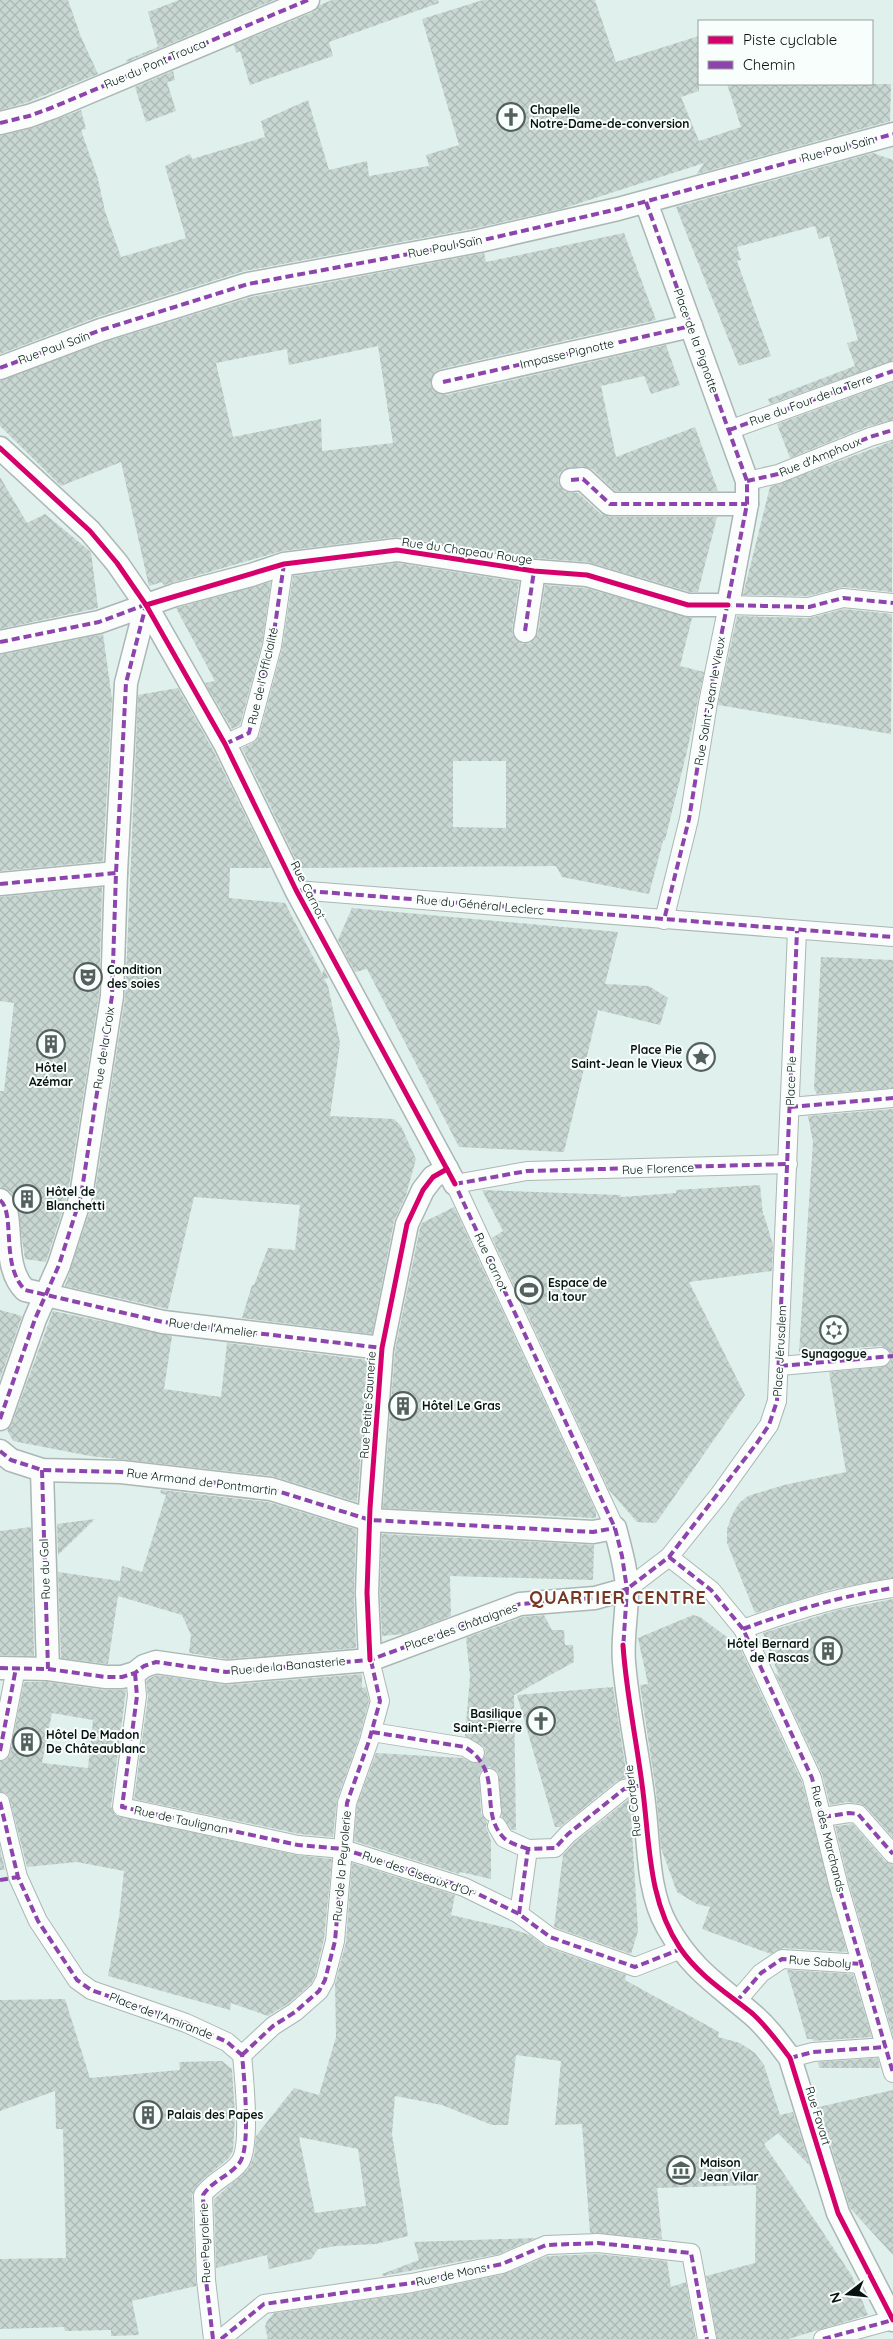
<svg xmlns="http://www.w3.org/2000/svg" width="893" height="2339" font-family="Quicksand,sans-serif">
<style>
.building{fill:url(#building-cross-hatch);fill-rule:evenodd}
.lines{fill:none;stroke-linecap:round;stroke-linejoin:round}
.pedestrian-tunnel{stroke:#c0cfcb;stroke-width:18;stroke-dasharray:18 9;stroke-linecap:butt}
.pedestrian-casing{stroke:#aab7b4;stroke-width:20}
.minor-casing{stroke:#aab7b4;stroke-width:25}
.pedestrian{stroke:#fafdfc;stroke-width:18}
.minor{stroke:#fafdfc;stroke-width:22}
.quiet{stroke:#8e44ad;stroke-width:4;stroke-dasharray:8 4;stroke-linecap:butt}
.cycleway-casing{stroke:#f8fefc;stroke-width:8}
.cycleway{stroke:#d6006c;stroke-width:5}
.labels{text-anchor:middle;stroke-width:4;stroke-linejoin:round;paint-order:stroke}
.street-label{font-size:12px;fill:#081210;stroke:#f8fefc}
.poi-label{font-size:12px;font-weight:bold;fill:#081210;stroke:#f8fefc;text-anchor:start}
.district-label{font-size:18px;font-weight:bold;letter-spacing:1px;fill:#793523;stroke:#f8fefc}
</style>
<defs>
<pattern id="building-cross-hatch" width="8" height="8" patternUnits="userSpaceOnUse" patternTransform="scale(1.25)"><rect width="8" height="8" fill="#c9d7d3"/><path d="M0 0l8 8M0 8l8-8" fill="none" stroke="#abb8b4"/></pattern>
</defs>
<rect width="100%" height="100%" fill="#e0f0ec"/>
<g class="building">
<polygon points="0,0 68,0 81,37 98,74 25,103 0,110"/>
<polygon points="179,0 274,0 127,62 126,60 158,47 148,12"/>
<polygon points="332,0 438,0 439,3 329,42 333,56 250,85 240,51 236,53 234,45 313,12 320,5"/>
<polygon points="483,0 595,0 616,62 699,36 699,91 681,97 699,141 741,127 727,84 891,84 890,121 697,174 704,163 561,209 476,228 244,271 97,317 0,354 0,136 33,128 81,110 86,129 81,130 98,179 105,211 121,257 186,238 165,166 190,154 192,159 265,137 261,121 308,100 329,170 367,161 369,176 429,166 426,155 459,145 422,19"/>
<polygon points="173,71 175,80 167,82 176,111 146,122 135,87"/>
<polygon points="873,153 893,160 893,361 770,404 768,399 855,366 847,343 858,340 829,236 819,239 815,226 737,247 741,260 737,261 771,356 739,366 676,207"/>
<path d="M 624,233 L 656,320 L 440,369 L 434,373 L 430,384 L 434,391 L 446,395 L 666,345 L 680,385 L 651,394 L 644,376 L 601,386 L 616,457 L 695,427 L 718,491 L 615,491 L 592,469 L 582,466 L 564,469 L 559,474 L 558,482 L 565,492 L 578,493 L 601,514 L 609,517 L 717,517 L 698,592 L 690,592 L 588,562 L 535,558 L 396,537 L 282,551 L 164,585 L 162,582 L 149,586 L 121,462 L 61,486 L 0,426 L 0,381 L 105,342 L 251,297 L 484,253 L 486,262 ZM 378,346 L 393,443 L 322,451 L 321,419 L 233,437 L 216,363 L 287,349 L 289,365 Z"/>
<polygon points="893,382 893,420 866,427 790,458 777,424"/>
<polygon points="893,441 892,592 844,587 808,596 743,595 770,487"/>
<polygon points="0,477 27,523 45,514 91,552 98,608 0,629"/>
<path d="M 397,563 L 519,582 L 512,630 L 513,636 L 523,644 L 530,643 L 538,633 L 545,585 L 585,588 L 692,618 L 680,666 L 704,672 L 687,751 L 665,840 L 663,841 L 649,894 L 562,877 L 556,866 L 300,868 L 242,748 L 254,742 L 259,736 L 282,649 L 293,576 ZM 453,761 L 506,761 L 506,828 L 453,827 Z"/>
<polygon points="271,582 262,644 240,725 232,729 205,683 215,681 176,608"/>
<polygon points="844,609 892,614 891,734 718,705 737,616 809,618"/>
<polygon points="103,634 112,699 103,861 0,871 0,655"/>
<polygon points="178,688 213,750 271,868 230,868 229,898 285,903 322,974 324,969 328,978 324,979 328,986 340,1043 330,1116 394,1119 401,1126 416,1159 406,1195 394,1221 372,1334 242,1318 252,1285 254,1285 268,1248 295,1250 300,1205 194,1197 168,1309 65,1286 94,1198 125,998 138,695"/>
<polygon points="102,887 99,995 68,1193 46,1262 25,1259 17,1204 11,1192 0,1187 0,1091 4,1091 14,1003 0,1001 0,897"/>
<polygon points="352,908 618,932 605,984 649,986 668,998 660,1025 598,1010 564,1152 459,1147 367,969 355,972 338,940"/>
<polygon points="821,957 893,960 893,1088 817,1094 814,1089"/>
<polygon points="893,1109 893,1578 833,1589 755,1613 727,1543 727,1529 732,1515 739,1503 748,1496 784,1485 846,1472 829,1372 882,1367 890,1362 892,1357 889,1351 881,1346 799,1352 813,1142 808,1116"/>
<polygon points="760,1185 763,1215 764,1215 773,1245 772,1271 689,1282 745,1395 656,1523 637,1522 609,1490 492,1238 503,1231 482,1190 620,1195 621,1197 676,1193 676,1190"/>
<polygon points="454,1207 596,1512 596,1518 383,1508 395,1350 420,1228 422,1223"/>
<polygon points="0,1310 22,1316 0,1379"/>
<polygon points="53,1311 172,1336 164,1389 221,1397 227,1343 368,1360 357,1502 273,1476 90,1456 13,1441 7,1430 12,1423"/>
<polygon points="161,1490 268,1502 356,1529 354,1594 356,1648 226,1659 189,1653 191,1635 182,1615 118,1596 108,1664 61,1658 58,1572 120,1581 122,1566 142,1572 166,1495 160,1493"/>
<polygon points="95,1519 58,1555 57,1524"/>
<polygon points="31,1527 34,1656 0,1655 0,1531"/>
<polygon points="382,1534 594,1545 593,1580 450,1576 451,1616 403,1634 382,1636 380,1593"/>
<polygon points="893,1599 893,1838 866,1807 860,1804 848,1802 830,1805 822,1774 775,1673 779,1676 763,1633 838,1610"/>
<polygon points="544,1615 552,1630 564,1630 565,1645 573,1645 574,1662 514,1695 516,1830 512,1830 502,1817 498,1772 489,1767 483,1769 479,1774 481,1813 487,1822 486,1827 491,1841 491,1879 460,1872 459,1874 354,1841 357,1805 376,1753 463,1758 474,1764 484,1759 486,1754 484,1747 465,1736 470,1676 466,1638 523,1617"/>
<polygon points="693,1615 700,1617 739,1646 802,1782 847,1952 783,1948 771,1954 702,1929 710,1907 697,1904 677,1892 661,1848 656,1791 640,1685 648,1684 638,1638"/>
<polygon points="362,1674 362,1688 366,1687 369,1701 359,1738 337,1800 333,1837 300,1834 134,1799 148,1697 146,1681 150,1678 157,1675 227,1685"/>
<path d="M 24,1682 L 47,1682 L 104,1690 L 126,1690 L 111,1806 L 115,1815 L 296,1855 L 332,1859 L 324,1939 L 315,1976 L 311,1984 L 289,2003 L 268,2016 L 231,2003 L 230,2010 L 108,1976 L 119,1917 L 124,1871 L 77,1862 L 27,1867 L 10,1800 L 7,1794 L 0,1792 L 0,1761 L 8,1758 L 10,1753 ZM 52,1713 L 93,1720 L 88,1768 L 42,1763 Z"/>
<polygon points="613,1687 627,1777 617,1781 560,1827 555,1827 517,1695"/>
<polygon points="630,1798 638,1931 631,1954 554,1927 563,1855 575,1842"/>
<polygon points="853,1824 885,1861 893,1864 893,2035 849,1884 835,1826"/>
<polygon points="0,1848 5,1870 0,1870"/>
<path d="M 352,1863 L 455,1895 L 451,1915 L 512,1929 L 530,1935 L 546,1947 L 626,1975 L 625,1980 L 719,2032 L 718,2037 L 740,2043 L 755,2053 L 764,2065 L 780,2115 L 793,2112 L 810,2166 L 778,2133 L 764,2144 L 852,2276 L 868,2315 L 788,2339 L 717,2339 L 706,2276 L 755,2263 L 756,2185 L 657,2188 L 662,2239 L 590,2233 L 582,2124 L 555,2125 L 561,2061 L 516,2055 L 508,2125 L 492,2125 L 442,2105 L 395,2096 L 392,2134 L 408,2236 L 376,2244 L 336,2246 L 318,2249 L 311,2259 L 269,2269 L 267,2255 L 216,2268 L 214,2199 L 248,2169 L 254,2156 L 256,2136 L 294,2088 L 319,2095 L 336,2037 L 335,1984 L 346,1942 ZM 299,2137 L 358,2149 L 366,2206 L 315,2213 Z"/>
<polygon points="787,1970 853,1974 872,2037 813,2041 813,2039 807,2039"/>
<polygon points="65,1999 90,2078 180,2070 179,2062 222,2061 232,2069 235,2116 233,2151 228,2159 200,2182 192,2195 196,2286 132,2301 139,2335 111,2336 111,2330 65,2331 64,2327 0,2329 0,2259 66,2258 63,2129 56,2129 55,2091 0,2111 0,2000"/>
<polygon points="878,2058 880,2068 819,2068 818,2062"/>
<polygon points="893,2090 893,2255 850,2208 819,2107"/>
<polygon points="536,2238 499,2254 383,2276 382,2274 419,2260 414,2242"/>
<polygon points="598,2254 667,2261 671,2287 686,2282 696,2339 268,2339 265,2327 267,2321 274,2313 414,2293 504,2274 548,2256"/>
</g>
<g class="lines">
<polyline class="pedestrian-tunnel" points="475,1753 489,1778"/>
<defs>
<g id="pedestrian">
<polyline points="729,430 893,371"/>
<polyline points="747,481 778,474 870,437 893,430"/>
<polyline points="225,744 249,733 272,646 284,564"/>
<polyline points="296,890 893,937"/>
<polyline points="664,920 689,819 708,703 728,605 809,607 843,598 893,603"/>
<polyline points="790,1107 893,1098"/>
<polyline points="780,1366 881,1357"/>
<polyline points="615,1528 455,1184 527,1171 788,1164"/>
<polyline points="669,1557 711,1590 743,1629 812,1778 839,1887 893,2073"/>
<polyline points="627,1589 669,1557 719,1495 769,1425 777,1401 797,931"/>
<path d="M 743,1629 C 792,1611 841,1596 893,1588"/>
<polyline points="135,1673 137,1696 122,1807 298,1845 343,1849 464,1887 519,1914 550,1937 635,1967 681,1949"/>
<polyline points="372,1732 465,1747 475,1753"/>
<polyline points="0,1751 16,1668"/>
<polyline points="489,1778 492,1812"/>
<polyline points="0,1802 18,1877 38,1921 77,1980 91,1990 186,2023 227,2042 242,2055"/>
<polyline points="823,1817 849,1813 858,1814 893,1854"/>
<polyline points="497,1826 504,1838 528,1849"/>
<polyline points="519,1914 528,1849 555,1848 568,1834 624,1789 642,1785"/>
<polyline points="736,2002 761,1973 782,1959 862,1964"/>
<polyline points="242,2055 273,2026 295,2012 319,1991 325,1980 335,1941 347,1803 369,1741 380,1701 370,1660"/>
<polyline points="790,2058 813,2052 886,2047"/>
<path d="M 213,2339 L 206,2280 L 203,2195 C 213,2180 230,2176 240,2162 C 251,2146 244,2076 242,2055"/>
<polyline points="221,2339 264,2304 412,2283 502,2264 546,2245 598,2243 691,2253 707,2339"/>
<polyline points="823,2339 893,2320"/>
</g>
<g id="minor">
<polyline points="0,123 29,116 51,108 308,0"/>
<polyline points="0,368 101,330 248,284 479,241 618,209 893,134"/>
<polyline points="443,382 691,326"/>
<polyline points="0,448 90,531 117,563 146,605 225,744 296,890 455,1184"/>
<polyline points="571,480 583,479 610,504 747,504"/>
<polyline points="525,631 534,571"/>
<polyline points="0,642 99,622 175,595 251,575 284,564 397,550 534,571 587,575 688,605 728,605 747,504 747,481 646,202"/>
<polyline points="0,884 116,873"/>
<path d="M 0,1200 C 16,1214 0,1265 25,1290 L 163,1322 L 382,1348"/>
<polyline points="0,1419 35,1319 59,1265 81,1196 112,996 116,873 126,683 146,605"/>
<path d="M 0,1451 L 11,1460 L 42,1470 L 121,1472 L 271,1489 L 370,1520 L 593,1532 L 615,1528 C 620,1548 627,1570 627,1591 C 627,1615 622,1638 624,1662 C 628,1712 640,1762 645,1812 C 649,1849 648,1893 667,1926 C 691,1969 717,1984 753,2015 C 767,2027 778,2042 790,2058 L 838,2213 L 893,2320"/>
<polyline points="42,1470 48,1669"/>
<polyline points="370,1660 367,1593 370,1508 382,1348 407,1224 423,1190 433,1177 447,1169"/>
<polyline points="0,1668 48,1669 106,1677 122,1677 135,1673 144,1666 156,1662 226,1672 370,1660 520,1604 595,1598 627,1589"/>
</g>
</defs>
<use href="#pedestrian" class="pedestrian-casing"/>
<use href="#minor" class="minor-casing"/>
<use href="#pedestrian" class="pedestrian"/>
<use href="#minor" class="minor"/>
<g class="quiet">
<polyline points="0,123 29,116 51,108 308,0"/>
<polyline points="646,202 747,481 747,504 708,703 689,819 664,920"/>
<polyline points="0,368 101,330 248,284 479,241 618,209 893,134"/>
<polyline points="443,382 691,326"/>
<polyline points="729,430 893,371"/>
<polyline points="571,480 583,479 610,504 747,504"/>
<polyline points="747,481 778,474 870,437 893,430"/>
<polyline points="724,605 809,607 843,598 893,603"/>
<polyline points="525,631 534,571"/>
<polyline points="0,642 99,622 150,603"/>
<polyline points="225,744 249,733 272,646 284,564"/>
<polyline points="0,884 116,873"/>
<polyline points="296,890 893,937"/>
<polyline points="790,1107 893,1098"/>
<polyline points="453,1180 615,1528 622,1556 627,1589 623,1650"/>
<polyline points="455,1184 527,1171 788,1164"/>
<path d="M 0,1200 C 16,1214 0,1265 25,1290 L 163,1322 L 382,1348"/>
<polyline points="780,1366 893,1356"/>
<polyline points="0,1419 35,1319 59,1265 81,1196 112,996 116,873 126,683 146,605"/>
<polyline points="0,1451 11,1460 42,1470 121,1472 271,1489 370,1520 593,1532 615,1528"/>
<polyline points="42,1470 48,1669"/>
<polyline points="669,1557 711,1590 743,1629 812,1778 839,1887 893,2073"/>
<path d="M 743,1629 C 792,1611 841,1596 893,1588"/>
<polyline points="0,1668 48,1669 106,1677 122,1677 135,1673 144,1666 156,1662 226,1672 370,1660 520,1604 595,1598 612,1594 627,1589 669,1557 757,1443 769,1425 777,1401 797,931"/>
<polyline points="135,1673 137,1696 122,1807 298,1845 343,1849 464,1887 519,1914 550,1937 635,1967 681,1949"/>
<path d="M 372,1732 L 465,1747 C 505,1772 478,1810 503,1837 C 508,1843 520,1846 528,1849"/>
<polyline points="0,1751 16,1668"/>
<polyline points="0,1802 18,1877 38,1921 77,1980 91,1990 186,2023 227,2042 242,2055"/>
<polyline points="823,1817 849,1813 858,1814 893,1854"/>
<polyline points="0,1880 18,1877"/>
<polyline points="519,1914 528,1849 555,1848 568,1834 624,1789 642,1785"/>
<polyline points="736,2002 761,1973 782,1959 862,1964"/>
<polyline points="242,2055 273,2026 295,2012 319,1991 325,1980 335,1941 347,1803 369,1741 380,1701 370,1656"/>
<polyline points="790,2058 813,2052 886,2047"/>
<path d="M 213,2339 L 206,2280 L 203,2195 C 213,2180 230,2176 240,2162 C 251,2146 244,2076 242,2055"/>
<polyline points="221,2339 264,2304 412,2283 502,2264 546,2245 598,2243 691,2253 707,2339"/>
<polyline points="823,2339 893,2320"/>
</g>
<defs>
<g id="cycleway">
<polyline points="0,448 90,531 117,563 146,605 225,744 296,890 455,1184"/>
<polyline points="146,605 284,564 397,550 534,571 587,575 688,605 728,605"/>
<path d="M 623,1645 C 626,1691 636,1738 642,1784 C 650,1841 647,1898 680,1948 C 699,1976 727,1993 753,2014 C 767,2027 778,2042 790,2058 L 838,2213 L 893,2320"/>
<polyline points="370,1660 367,1593 370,1508 382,1348 407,1224 423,1190 433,1177 447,1169"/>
</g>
</defs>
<use href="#cycleway" class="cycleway-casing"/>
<use href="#cycleway" class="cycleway"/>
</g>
<defs>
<symbol id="church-ring" viewBox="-11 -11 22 22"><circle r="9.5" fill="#f8fefc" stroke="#54605d" stroke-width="1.5"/><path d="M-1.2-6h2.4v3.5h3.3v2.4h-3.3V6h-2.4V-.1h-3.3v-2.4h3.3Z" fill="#54605d"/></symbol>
<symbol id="theatre-ring" viewBox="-11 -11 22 22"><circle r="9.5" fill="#f8fefc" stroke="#54605d" stroke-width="1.5"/><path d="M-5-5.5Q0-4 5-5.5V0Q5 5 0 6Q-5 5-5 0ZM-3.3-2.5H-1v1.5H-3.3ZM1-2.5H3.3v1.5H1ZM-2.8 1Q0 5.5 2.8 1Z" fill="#54605d"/></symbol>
<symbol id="building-ring" viewBox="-11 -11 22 22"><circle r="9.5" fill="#f8fefc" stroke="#54605d" stroke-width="1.5"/><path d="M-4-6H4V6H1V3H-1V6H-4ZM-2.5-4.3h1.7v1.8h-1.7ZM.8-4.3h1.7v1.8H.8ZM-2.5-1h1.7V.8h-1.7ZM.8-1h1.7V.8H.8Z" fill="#54605d"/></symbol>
<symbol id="sight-ring" viewBox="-11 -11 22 22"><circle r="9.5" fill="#f8fefc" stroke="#54605d" stroke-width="1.5"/><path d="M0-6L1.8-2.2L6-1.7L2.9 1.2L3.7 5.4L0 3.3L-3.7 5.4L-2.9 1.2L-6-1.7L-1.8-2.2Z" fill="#54605d"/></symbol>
<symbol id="stadium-ring" viewBox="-11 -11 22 22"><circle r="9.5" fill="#f8fefc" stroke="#54605d" stroke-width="1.5"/><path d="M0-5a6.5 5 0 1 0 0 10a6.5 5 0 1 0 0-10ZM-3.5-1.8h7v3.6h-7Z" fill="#54605d"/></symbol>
<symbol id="synagogue-ring" viewBox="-11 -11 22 22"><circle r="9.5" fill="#f8fefc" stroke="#54605d" stroke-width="1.5"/><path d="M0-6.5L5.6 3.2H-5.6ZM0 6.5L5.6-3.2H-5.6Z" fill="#54605d"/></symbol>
<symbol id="museum-ring" viewBox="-11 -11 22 22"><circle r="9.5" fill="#f8fefc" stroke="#54605d" stroke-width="1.5"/><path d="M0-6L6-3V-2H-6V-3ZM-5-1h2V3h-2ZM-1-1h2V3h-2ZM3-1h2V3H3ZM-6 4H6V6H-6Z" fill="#54605d"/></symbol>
</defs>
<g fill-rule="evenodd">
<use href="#church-ring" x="495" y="101" width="32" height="32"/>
<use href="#theatre-ring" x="72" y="961" width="32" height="32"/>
<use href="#building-ring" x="35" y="1028" width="32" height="32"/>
<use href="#sight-ring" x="685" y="1041" width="32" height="32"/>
<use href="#building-ring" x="11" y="1183" width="32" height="32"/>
<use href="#stadium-ring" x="513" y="1274" width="32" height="32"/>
<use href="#synagogue-ring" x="818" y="1314" width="32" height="32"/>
<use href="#building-ring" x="387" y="1390" width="32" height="32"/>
<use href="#building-ring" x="812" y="1635" width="32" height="32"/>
<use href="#church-ring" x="525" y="1705" width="32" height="32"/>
<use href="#building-ring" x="11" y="1726" width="32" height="32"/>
<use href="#building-ring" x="132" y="2099" width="32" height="32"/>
<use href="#museum-ring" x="665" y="2154" width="32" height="32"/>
</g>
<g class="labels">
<g class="street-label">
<text transform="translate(155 64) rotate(-23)" y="4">Rue du Pont Trouca</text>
<text transform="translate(838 149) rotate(-15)" y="4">Rue Paul Saïn</text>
<text transform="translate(445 247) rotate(-11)" y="4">Rue Paul Saïn</text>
<text transform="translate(696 341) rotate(70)" y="4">Place de la Pignotte</text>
<text transform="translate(54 348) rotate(-20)" y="4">Rue Paul Saïn</text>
<text transform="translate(567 354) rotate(-13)" y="4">Impasse Pignotte</text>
<text transform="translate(811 400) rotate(-20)" y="4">Rue du Four de la Terre</text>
<text transform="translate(820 457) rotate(-22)" y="4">Rue d'Amphoux</text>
<text transform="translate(467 551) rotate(8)" y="4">Rue du Chapeau Rouge</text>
<text transform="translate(263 676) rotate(-77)" y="4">Rue de l'Officialité</text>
<text transform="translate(710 701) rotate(-80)" y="4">Rue Saint-Jean le Vieux</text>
<text transform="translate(308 890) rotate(63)" y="4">Rue Carnot</text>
<text transform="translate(480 905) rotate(5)" y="4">Rue du Général Leclerc</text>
<text transform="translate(104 1048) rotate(-81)" y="4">Rue de la Croix</text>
<text transform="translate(791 1081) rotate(-88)" y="4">Place Pie</text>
<text transform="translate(658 1169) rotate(-2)" y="4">Rue Florence</text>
<text transform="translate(491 1262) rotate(65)" y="4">Rue Carnot</text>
<text transform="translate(213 1328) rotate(7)" y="4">Rue de l'Amelier</text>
<text transform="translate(780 1351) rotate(-87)" y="4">Place Jérusalem</text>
<text transform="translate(368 1405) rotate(-86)" y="4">Rue Petite Saunerie</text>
<text transform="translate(202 1482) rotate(7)" y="4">Rue Armand de Pontmartin</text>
<text transform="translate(45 1569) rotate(-92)" y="4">Rue du Gal</text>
<text transform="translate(461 1627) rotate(-20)" y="4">Place des Châtaignes</text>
<text transform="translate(288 1666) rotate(-5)" y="4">Rue de la Banasterie</text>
<text transform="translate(633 1801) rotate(-97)" y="4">Rue Corderie</text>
<text transform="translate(181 1820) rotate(12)" y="4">Rue de Taulignan</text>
<text transform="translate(828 1839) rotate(76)" y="4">Rue des Marchands</text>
<text transform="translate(342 1866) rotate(-85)" y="4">Rue de la Peyrolerie</text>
<text transform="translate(418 1874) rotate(19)" y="4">Rue des Ciseaux d'Or</text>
<text transform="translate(820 1962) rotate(4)" y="4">Rue Saboly</text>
<text transform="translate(161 2016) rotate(21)" y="4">Place de l'Amirande</text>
<text transform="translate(818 2116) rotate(73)" y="4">Rue Favart</text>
<text transform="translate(205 2243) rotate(-92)" y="4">Rue Peyrolerie</text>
<text transform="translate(451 2275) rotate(-12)" y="4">Rue de Mons</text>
</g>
<g class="poi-label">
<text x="530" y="114">Chapelle<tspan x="530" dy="14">Notre-Dame-de-conversion</tspan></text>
<text x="107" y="974">Condition<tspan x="107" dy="14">des soies</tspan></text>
<text x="682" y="1054" text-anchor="end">Place Pie<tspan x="682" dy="14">Saint-Jean le Vieux</tspan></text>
<text x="51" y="1072" text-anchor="middle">Hôtel<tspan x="51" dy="14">Azémar</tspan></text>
<text x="46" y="1196">Hôtel de<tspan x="46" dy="14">Blanchetti</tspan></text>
<text x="548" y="1287">Espace de<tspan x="548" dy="14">la tour</tspan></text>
<text x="834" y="1358" text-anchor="middle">Synagogue</text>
<text x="422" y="1410">Hôtel Le Gras</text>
<text x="809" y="1648" text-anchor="end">Hôtel Bernard<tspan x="809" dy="14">de Rascas</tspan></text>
<text x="522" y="1718" text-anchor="end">Basilique<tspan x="522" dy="14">Saint-Pierre</tspan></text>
<text x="46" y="1739">Hôtel De Madon<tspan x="46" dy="14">De Châteaublanc</tspan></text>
<text x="167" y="2119">Palais des Papes</text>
<text x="700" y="2167">Maison<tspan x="700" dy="14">Jean Vilar</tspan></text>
</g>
<g class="district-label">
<text x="618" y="1604">QUARTIER CENTRE</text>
</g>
</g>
<rect x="698" y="20" width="175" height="65" fill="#f8fefc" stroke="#98a09e"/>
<rect x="708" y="36" width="25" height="8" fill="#d6006c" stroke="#98a09e"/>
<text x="743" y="45" font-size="15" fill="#081210">Piste cyclable</text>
<rect x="708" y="61" width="25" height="8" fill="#8e44ad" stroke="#98a09e"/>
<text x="743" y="70" font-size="15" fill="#081210">Chemin</text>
<g transform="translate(848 2294) rotate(254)" stroke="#f8fefc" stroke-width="4" paint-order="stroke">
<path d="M0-4L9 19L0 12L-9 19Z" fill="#081210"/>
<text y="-8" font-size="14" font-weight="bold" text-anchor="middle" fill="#081210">N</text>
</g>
</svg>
